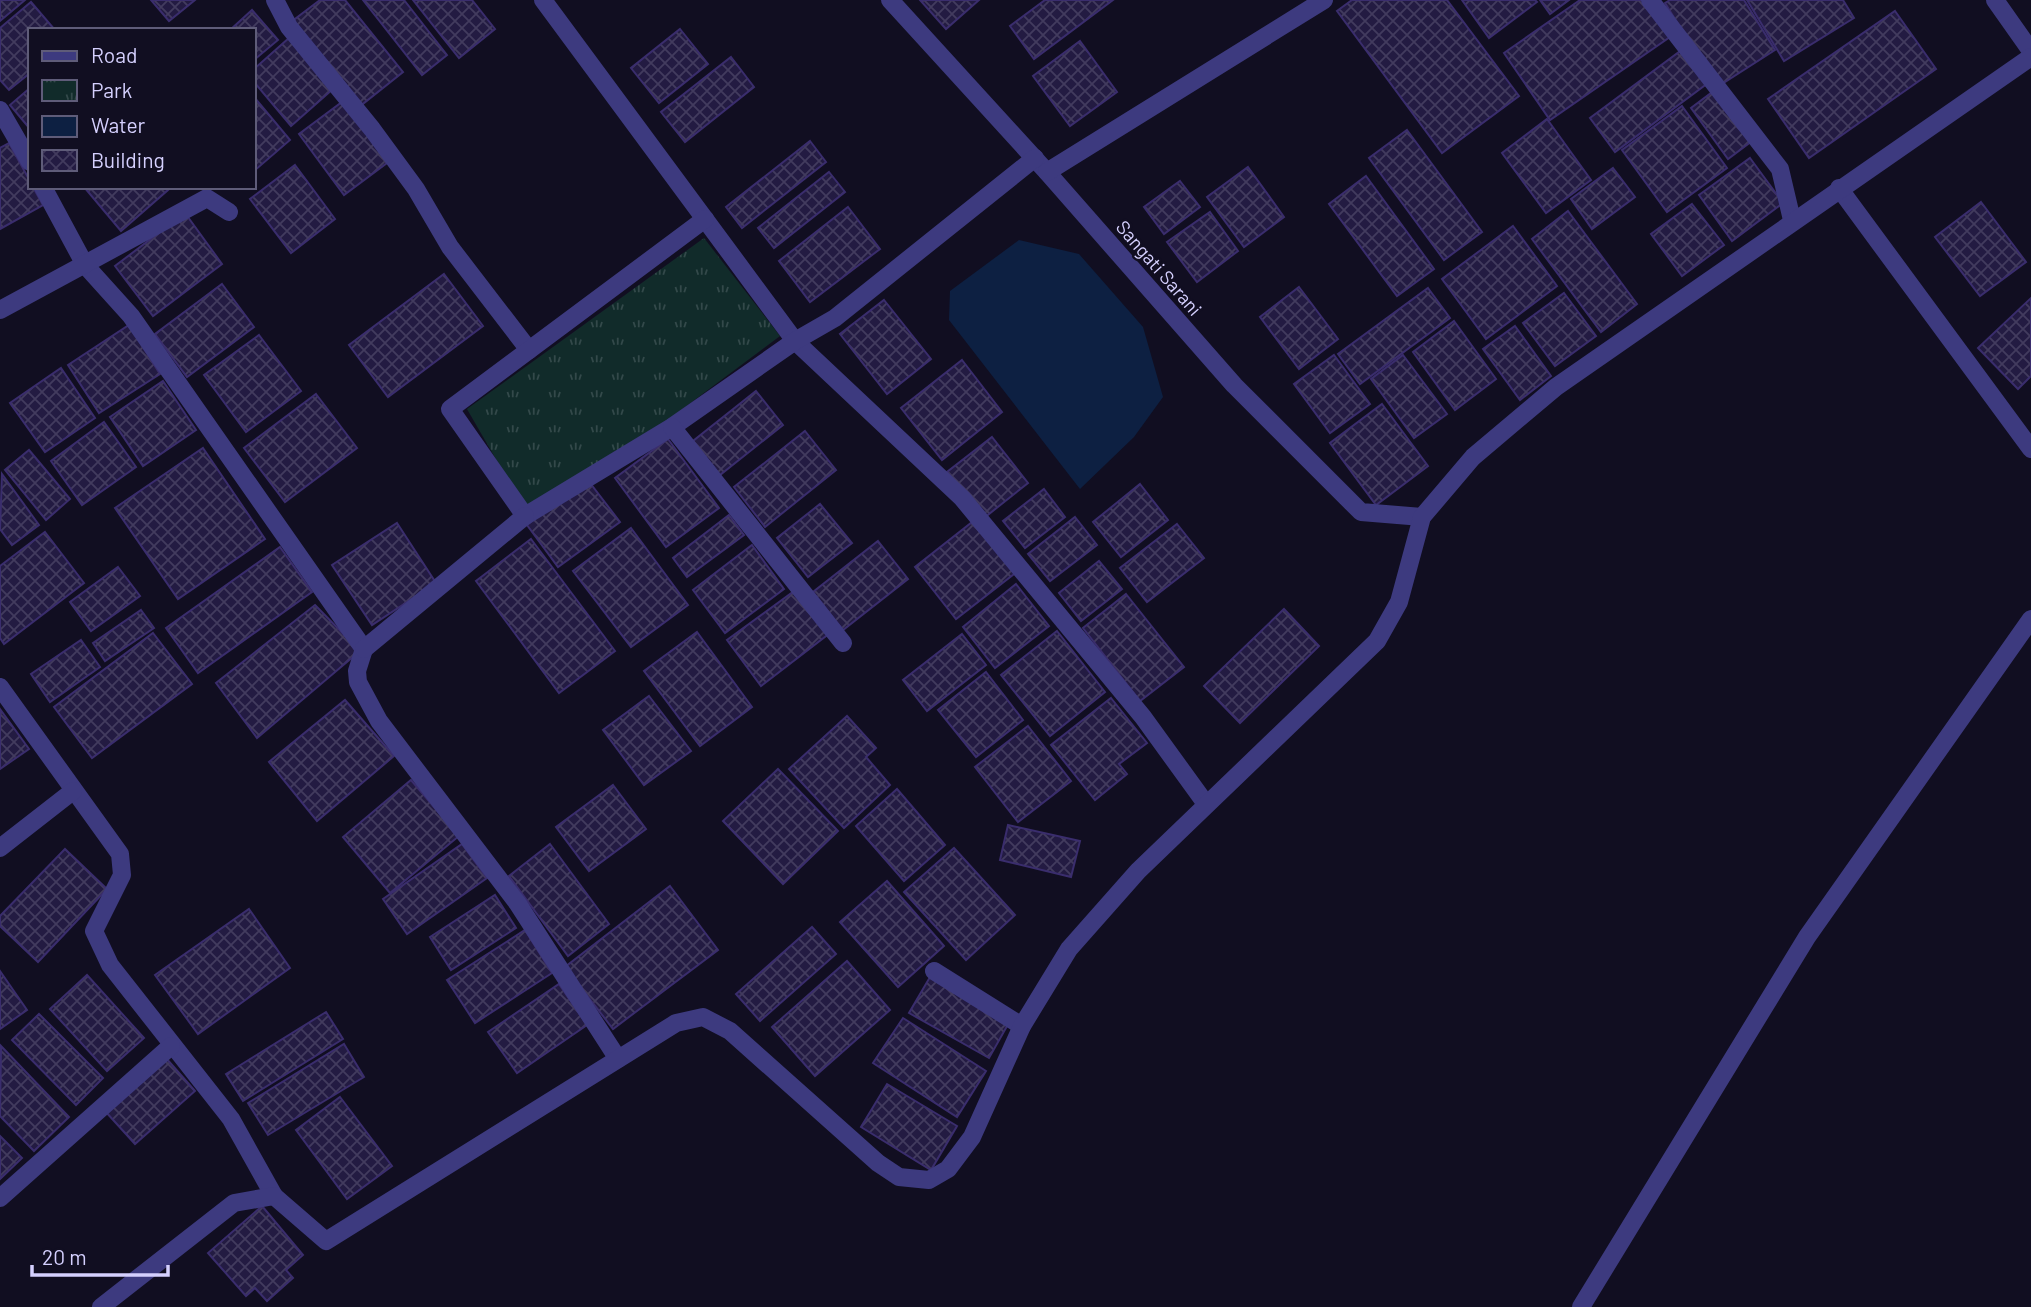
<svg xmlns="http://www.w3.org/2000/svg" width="2031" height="1307" font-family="Barlow,sans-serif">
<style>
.park{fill:url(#park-tufts)}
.water{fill:#0d2042}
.building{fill:url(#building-cross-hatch);stroke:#3a2d6d;stroke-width:2}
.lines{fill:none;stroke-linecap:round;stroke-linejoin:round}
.minor{stroke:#3d3a7f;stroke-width:18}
.labels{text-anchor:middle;stroke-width:5;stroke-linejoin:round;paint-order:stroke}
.street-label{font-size:19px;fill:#d5d0fe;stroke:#110e21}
</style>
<defs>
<pattern id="park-tufts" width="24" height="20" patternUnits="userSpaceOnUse" patternTransform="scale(1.75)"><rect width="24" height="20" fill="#112b2a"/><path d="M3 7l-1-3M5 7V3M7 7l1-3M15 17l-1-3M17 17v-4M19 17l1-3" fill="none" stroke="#33494a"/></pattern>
<pattern id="building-cross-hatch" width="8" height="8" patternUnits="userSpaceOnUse" patternTransform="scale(1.75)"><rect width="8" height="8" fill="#231b42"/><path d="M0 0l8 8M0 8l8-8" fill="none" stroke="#423b5e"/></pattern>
</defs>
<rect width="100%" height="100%" fill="#110e21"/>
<polygon class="park" points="704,238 780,336 657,428 527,513 467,409"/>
<polygon class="water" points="1019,240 1079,254 1143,327 1163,397 1134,437 1080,489 949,320 950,291"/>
<g class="building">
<polygon points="0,0 25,0 0,21"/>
<polygon points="151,0 195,0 169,21"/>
<polygon points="320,0 345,0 403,72 359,107 291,22"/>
<polygon points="363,0 404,0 447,55 422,75"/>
<polygon points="413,0 472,0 495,29 459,58"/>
<polygon points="920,0 979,0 946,29"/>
<polygon points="1045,0 1113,0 1034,59 1010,26"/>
<polygon points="1352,0 1447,0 1519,96 1442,153 1337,11"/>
<polygon points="1462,0 1535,0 1537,2 1489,38"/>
<polygon points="1540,0 1569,0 1550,14"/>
<polygon points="1580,0 1644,0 1670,37 1550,120 1504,53"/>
<polygon points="1670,0 1744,0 1775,50 1717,87 1665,3"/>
<polygon points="1747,0 1843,0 1854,18 1784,61"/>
<polygon points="31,2 55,30 30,30 30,73 9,90 0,80 0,28"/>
<polygon points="252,10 278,40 254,60 254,30 230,30"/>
<polygon points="1895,11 1936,69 1809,158 1768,99"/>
<polygon points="680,29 708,64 659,103 631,68"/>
<polygon points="289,38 333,89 291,126 254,82 254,69"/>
<polygon points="1080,41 1117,92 1070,126 1033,76"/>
<polygon points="1683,49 1708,83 1615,152 1590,118"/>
<polygon points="731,57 754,87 685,142 661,112"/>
<polygon points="30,88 30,129 10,105"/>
<polygon points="1715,90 1752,141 1728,159 1691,108"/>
<polygon points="254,97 290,140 254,171"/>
<polygon points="346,99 391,160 344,195 299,134"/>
<polygon points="1682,106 1727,168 1667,212 1622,150"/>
<polygon points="1547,119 1591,180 1546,213 1502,153"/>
<polygon points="1407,130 1482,232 1444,260 1369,158"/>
<polygon points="810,141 826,162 742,228 726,207"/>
<polygon points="9,143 30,181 30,187 33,187 43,205 0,229 0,148"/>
<polygon points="1750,158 1783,203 1732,241 1699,195"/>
<polygon points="295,165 335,219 291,253 250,199"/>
<polygon points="1248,167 1284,217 1244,247 1207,197"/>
<polygon points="1613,168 1635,197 1592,229 1571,199"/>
<polygon points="829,172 845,192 774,248 758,228"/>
<polygon points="1366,176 1434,269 1397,296 1329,204"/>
<polygon points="1180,181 1200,207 1164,234 1144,207"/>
<polygon points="84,187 166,187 168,190 121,231"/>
<polygon points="1981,202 2026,262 1980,296 1935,237"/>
<polygon points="1692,204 1724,245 1682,276 1651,234"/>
<polygon points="848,207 880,249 810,302 779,261"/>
<polygon points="1568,211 1637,304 1601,332 1532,239"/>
<polygon points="1210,212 1238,251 1197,282 1167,242"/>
<polygon points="185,213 222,264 153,316 115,266"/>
<polygon points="1513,226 1557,286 1486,339 1442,279"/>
<polygon points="444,274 483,326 388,397 349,345"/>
<polygon points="222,284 254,327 187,377 155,334"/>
<polygon points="1299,287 1338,339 1299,369 1260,317"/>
<polygon points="1428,288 1450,318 1360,384 1338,354"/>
<polygon points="1564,293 1596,336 1555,366 1523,323"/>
<polygon points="2031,298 2031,376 2018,389 1978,348"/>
<polygon points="884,300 931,359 887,394 840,334"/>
<polygon points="1454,321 1496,379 1455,410 1413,352"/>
<polygon points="129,325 160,374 99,413 68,365"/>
<polygon points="1515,326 1551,376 1520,400 1483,349"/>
<polygon points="259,335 301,391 246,432 204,375"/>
<polygon points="1334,355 1370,404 1330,433 1294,384"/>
<polygon points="1403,355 1447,414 1414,438 1371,379"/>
<polygon points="962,360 1002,412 942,460 901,408"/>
<polygon points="61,368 95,418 45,452 10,403"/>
<polygon points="163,381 196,430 143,466 110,417"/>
<polygon points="756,391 783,425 720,475 693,441"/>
<polygon points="316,394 357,448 285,502 244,448"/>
<polygon points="1382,404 1428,466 1376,505 1330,443"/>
<polygon points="104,422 136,467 82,505 51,461"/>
<polygon points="805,431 836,470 765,527 734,487"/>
<polygon points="992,437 1028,483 984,518 947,472"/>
<polygon points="668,439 719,508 666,547 615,478"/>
<polygon points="203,448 265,539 178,599 115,508"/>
<polygon points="29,450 70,499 46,520 5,470"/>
<polygon points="2,474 39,525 12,545 0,529"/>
<polygon points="587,479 620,522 558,567 527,525"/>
<polygon points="1140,484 1168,520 1121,557 1093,522"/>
<polygon points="1044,489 1065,517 1025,548 1003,521"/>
<polygon points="820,504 852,543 808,577 777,538"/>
<polygon points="729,515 744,535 687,577 673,558"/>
<polygon points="1075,517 1097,545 1050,581 1028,554"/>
<polygon points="976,519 1018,571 956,619 915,567"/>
<polygon points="397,523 436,583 372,625 332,565"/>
<polygon points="1177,524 1204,558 1147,602 1120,568"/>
<polygon points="631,528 688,605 631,647 573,571"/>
<polygon points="45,532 84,583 4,644 0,638 0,566"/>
<polygon points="531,539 615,651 559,693 476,581"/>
<polygon points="878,541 908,579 843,630 813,592"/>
<polygon points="752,545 784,589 725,633 693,590"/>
<polygon points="280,547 312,592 198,673 166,628"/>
<polygon points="1099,561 1122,589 1081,621 1059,593"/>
<polygon points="118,567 140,596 91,631 70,602"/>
<polygon points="1016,584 1049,626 995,668 963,627"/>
<polygon points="797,589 830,633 761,686 727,640"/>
<polygon points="1126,594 1184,667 1140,701 1083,628"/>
<polygon points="315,605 360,651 257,738 216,683"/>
<polygon points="1284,609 1319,646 1240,723 1204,686"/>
<polygon points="141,610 154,628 105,661 93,643"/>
<polygon points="1057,631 1105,692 1050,736 1001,675"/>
<polygon points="697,632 752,707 700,746 644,671"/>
<polygon points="153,633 192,684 92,758 54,707"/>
<polygon points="962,634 986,665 927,711 903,680"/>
<polygon points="81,640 100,667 50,702 31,674"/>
<polygon points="986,672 1023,720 976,757 938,710"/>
<polygon points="649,696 691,751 644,785 603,730"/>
<polygon points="1111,698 1147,743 1119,764 1127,774 1095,800 1051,745"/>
<polygon points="345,700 394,756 317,821 269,762"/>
<polygon points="0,709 29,749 0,769"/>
<polygon points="847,716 876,748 866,757 890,785 844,828 789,769"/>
<polygon points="1028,726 1071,781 1018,822 975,767"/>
<polygon points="778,769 838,831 783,884 723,821"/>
<polygon points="411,780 459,836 390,893 343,837"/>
<polygon points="613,785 646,829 589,871 556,827"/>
<polygon points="897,789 945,845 904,881 856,826"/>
<polygon points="1008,825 1080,841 1071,877 1000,860"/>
<polygon points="462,844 487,878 407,934 383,899"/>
<polygon points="550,844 609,924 568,956 509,876"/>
<polygon points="954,848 1015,915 966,960 904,892"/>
<polygon points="65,849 107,889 38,962 0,926 0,916"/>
<polygon points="887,881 944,946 898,987 840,922"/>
<polygon points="670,886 718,950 613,1029 565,967"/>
<polygon points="495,895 516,928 451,970 430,937"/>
<polygon points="249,909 290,968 198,1034 155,975"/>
<polygon points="812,927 836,954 760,1021 736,994"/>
<polygon points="525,930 552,973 475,1023 447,980"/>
<polygon points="847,961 890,1010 815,1076 772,1027"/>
<polygon points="0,971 27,1010 0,1029"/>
<polygon points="87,975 144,1038 107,1071 50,1009"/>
<polygon points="930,977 1010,1021 989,1058 909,1013"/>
<polygon points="559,984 587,1025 517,1073 488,1032"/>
<polygon points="326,1012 343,1039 243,1101 226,1074"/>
<polygon points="39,1014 103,1078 76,1105 12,1040"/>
<polygon points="903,1018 986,1071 957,1117 873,1063"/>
<polygon points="344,1044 364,1077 268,1135 248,1103"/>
<polygon points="1,1046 69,1117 34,1151 0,1116"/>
<polygon points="165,1057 195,1091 135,1144 105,1111"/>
<polygon points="887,1084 957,1126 931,1170 861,1127"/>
<polygon points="340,1097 392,1166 347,1199 296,1130"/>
<polygon points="0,1136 22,1158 0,1179"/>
<polygon points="262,1206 303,1255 286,1270 293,1278 267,1301 255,1288 246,1296 208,1253"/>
</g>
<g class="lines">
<g class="minor">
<polyline points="275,0 289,27 372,129 416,189 450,247 529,350"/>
<polyline points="543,0 795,341 962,498 1143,717 1206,804"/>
<polyline points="890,0 1047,172 1234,385 1361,512 1422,517"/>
<polyline points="1650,0 1780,169 1792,220"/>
<polyline points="1995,0 2031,51"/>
<polyline points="0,110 30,162"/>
<polyline points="1047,172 1324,0"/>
<polyline points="43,187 85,265 131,316 364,649 357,671 358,682 379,721 518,904 618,1059"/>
<polyline points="1839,188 2031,449"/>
<polyline points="705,219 450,409 525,516 672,427 795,341 835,318 1035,158"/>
<polyline points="0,310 207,198 229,212"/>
<polyline points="672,427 843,643"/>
<polyline points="364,649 525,516"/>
<polyline points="0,687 120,854 122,875 94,931 110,965 231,1119 274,1196"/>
<polyline points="0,848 73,791"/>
<polyline points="934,971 1022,1026"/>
<polyline points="0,1198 171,1046"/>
<polyline points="101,1307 234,1203 274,1196 326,1241 676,1023 703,1017 730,1031 878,1163 899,1177 929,1180 948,1169 972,1137 1022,1026 1069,949 1138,871 1377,641 1399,602 1422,517 1473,457 1556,387 2031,57"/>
<polyline points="1581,1307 1807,937 2031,619"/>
</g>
</g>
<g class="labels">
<g class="street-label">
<text transform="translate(1159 268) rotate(49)" y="7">Sangati Sarani</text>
</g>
</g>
<rect x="28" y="28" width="228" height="161" fill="#110e21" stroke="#5f5c79" stroke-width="2"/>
<rect x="42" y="51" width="35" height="10" fill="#3d3a7f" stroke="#5f5c79" stroke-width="2"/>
<text x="91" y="63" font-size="21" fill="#d5d0fe">Road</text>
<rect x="42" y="80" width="35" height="21" fill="url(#park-tufts)" stroke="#5f5c79" stroke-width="2"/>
<text x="91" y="98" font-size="21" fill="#d5d0fe">Park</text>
<rect x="42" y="116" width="35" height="21" fill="#0d2042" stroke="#5f5c79" stroke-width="2"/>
<text x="91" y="133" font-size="21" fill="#d5d0fe">Water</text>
<rect x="42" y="150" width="35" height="21" fill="url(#building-cross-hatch)" stroke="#5f5c79" stroke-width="2"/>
<text x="91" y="168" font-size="21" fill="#d5d0fe">Building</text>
<path d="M32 1265v10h136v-10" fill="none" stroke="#d5d0fe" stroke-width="3.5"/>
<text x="42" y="1265" font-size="21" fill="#d5d0fe" stroke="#110e21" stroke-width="5" paint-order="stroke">20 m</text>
</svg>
